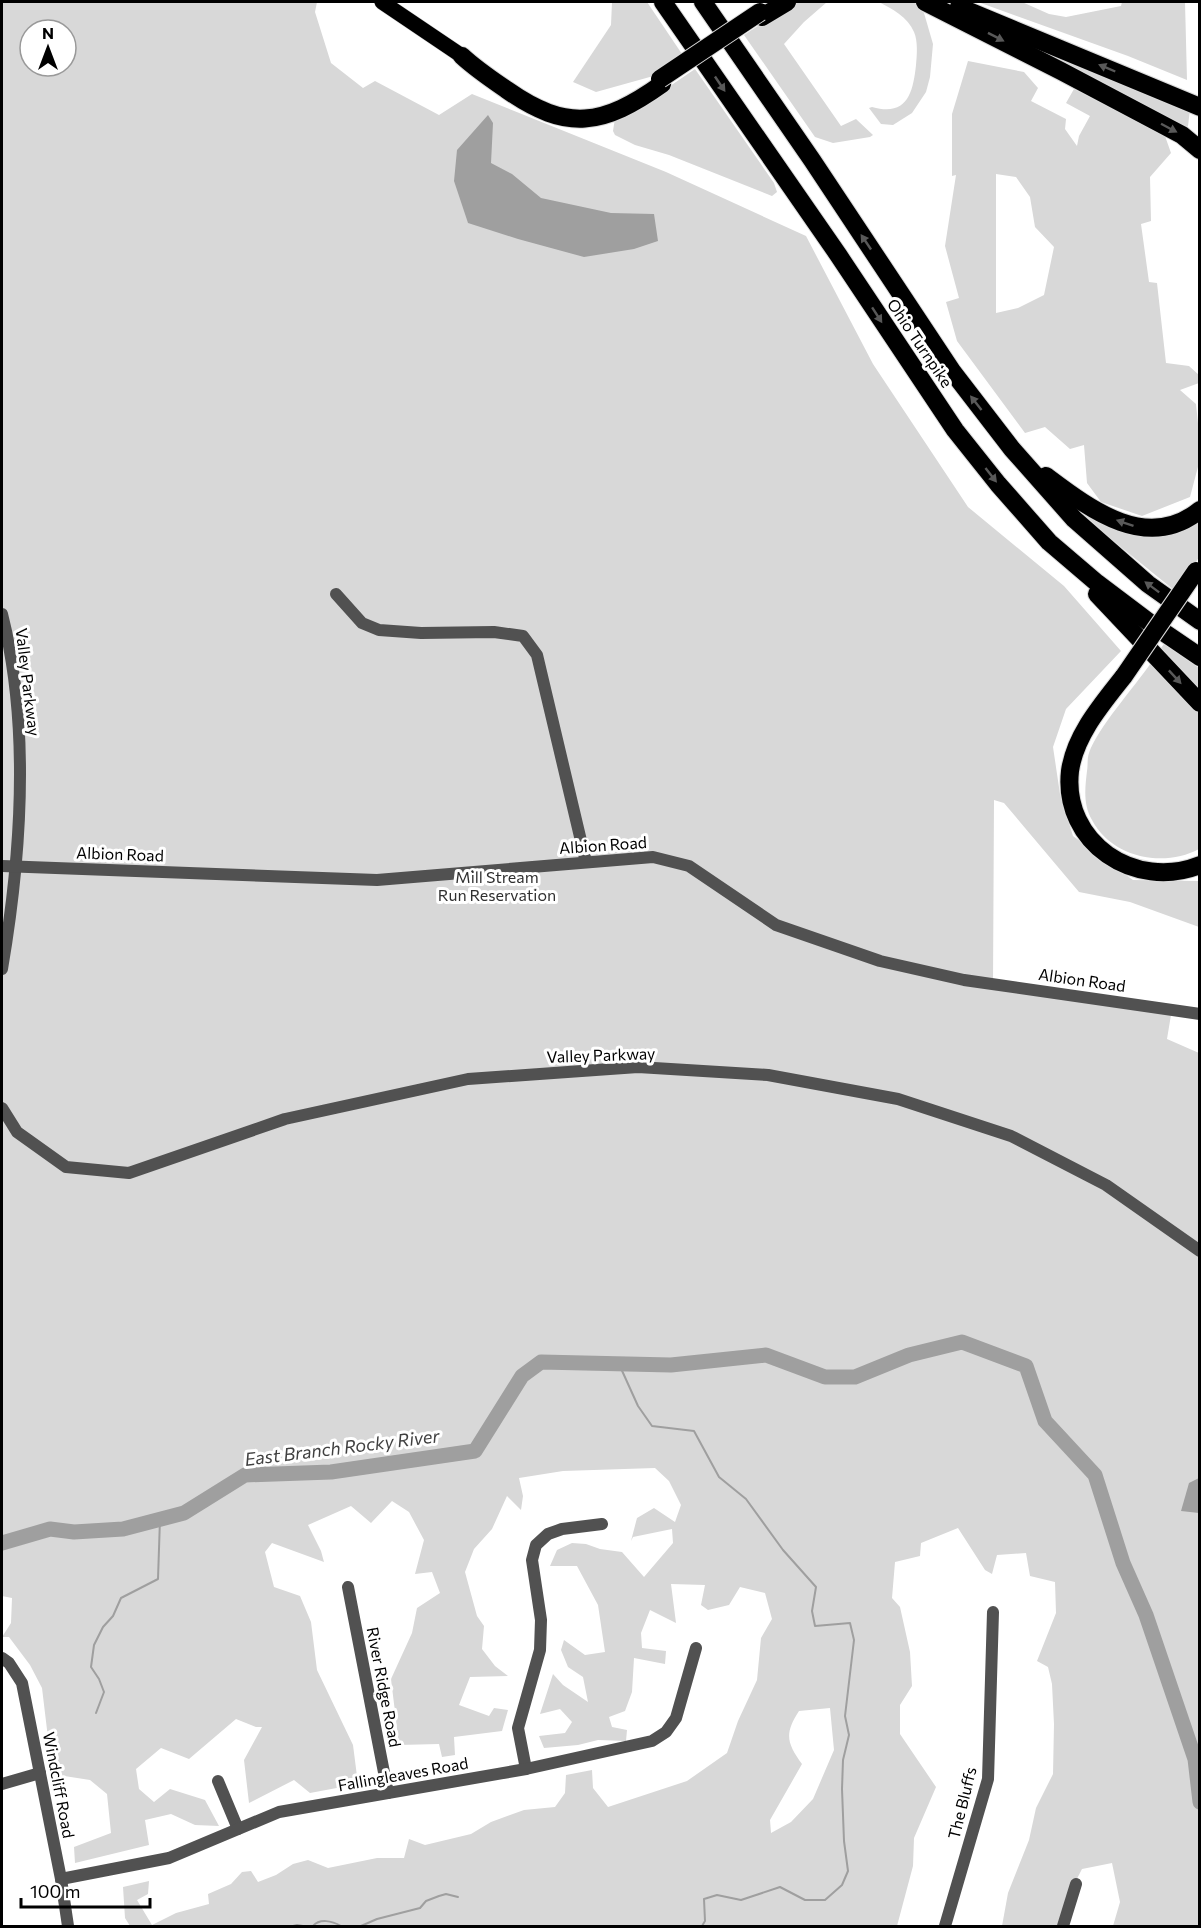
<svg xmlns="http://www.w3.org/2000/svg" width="1201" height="1928" font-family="Commissioner,sans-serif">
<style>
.green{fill:#d8d8d8;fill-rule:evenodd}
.water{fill:#9f9f9f}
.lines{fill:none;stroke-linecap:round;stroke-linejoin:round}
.stream{stroke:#9f9f9f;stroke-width:2}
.river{stroke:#9f9f9f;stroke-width:15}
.major-casing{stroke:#dbdbdb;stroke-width:16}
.highway-casing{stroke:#dbdbdb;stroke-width:20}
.minor{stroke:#515151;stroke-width:12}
.major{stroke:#000;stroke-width:15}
.highway{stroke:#000;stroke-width:18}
.highway-bridge-casing{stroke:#dbdbdb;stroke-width:20;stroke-linecap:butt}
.highway-bridge{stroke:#000;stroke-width:18}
.oneway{fill:#595959}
.labels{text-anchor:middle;stroke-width:6;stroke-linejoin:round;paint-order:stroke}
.street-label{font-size:16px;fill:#000;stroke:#fff}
.park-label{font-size:16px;fill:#2f2f2f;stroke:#fff}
.water-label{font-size:18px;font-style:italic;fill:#404040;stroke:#fff}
</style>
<rect width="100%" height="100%" fill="#fff"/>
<g class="green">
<path d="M 2,2 L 317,2 L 315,12 L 331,63 L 363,88 L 375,81 L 439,115 L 472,94 L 666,172 L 806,236 L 873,364 L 968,507 L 1064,586 L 1121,651 L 1066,709 L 1053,747 L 1060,794 L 1073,836 L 1133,880 L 1199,881 L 1199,927 L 1130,902 L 1079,892 L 1004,803 L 994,800 L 993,983 L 1172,1009 L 1167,1039 L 1199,1053 L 1199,1926 L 1113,1926 L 1120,1902 L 1112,1863 L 1082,1869 L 1068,1896 L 1058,1926 L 1002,1926 L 1008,1893 L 1029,1840 L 1036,1808 L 1053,1774 L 1054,1724 L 1052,1684 L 1048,1667 L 1037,1661 L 1056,1613 L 1055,1582 L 1030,1576 L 1026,1553 L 997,1555 L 992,1574 L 985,1570 L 958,1528 L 921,1543 L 920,1556 L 895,1562 L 892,1598 L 900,1607 L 910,1652 L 912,1686 L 900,1705 L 900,1734 L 936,1787 L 914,1838 L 913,1866 L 897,1926 L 130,1926 L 125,1918 L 123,1887 L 149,1881 L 148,1894 L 137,1900 L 152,1925 L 176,1913 L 209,1904 L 208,1894 L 231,1884 L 242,1872 L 251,1871 L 258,1882 L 276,1875 L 293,1864 L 308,1860 L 328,1868 L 377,1858 L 404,1858 L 409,1839 L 425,1845 L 471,1834 L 491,1822 L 524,1810 L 555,1807 L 565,1793 L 566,1775 L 592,1770 L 593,1788 L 608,1807 L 687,1781 L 727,1753 L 738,1721 L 757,1680 L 761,1638 L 772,1619 L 765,1593 L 740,1587 L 729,1605 L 708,1610 L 701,1605 L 705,1585 L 671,1584 L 676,1623 L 650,1610 L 641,1633 L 642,1648 L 666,1651 L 665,1664 L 634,1658 L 632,1692 L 625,1711 L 609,1717 L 612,1727 L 627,1730 L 626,1741 L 598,1740 L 578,1745 L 544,1748 L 539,1736 L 565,1733 L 572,1722 L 560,1709 L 540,1714 L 553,1674 L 563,1685 L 588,1702 L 583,1677 L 568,1667 L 561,1650 L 564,1640 L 585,1655 L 605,1652 L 598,1605 L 577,1566 L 550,1566 L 557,1550 L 572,1543 L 586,1544 L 600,1549 L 622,1552 L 644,1577 L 673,1543 L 672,1529 L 633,1537 L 631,1541 L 637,1518 L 654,1508 L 675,1522 L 681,1505 L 669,1481 L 655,1468 L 563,1471 L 519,1478 L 523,1496 L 521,1510 L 507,1496 L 492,1529 L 474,1549 L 465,1572 L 477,1616 L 484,1626 L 482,1649 L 495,1666 L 508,1676 L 470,1677 L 459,1705 L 489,1716 L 494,1708 L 508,1710 L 502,1731 L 454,1737 L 455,1755 L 442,1757 L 439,1744 L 399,1745 L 391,1679 L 412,1633 L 417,1608 L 440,1593 L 432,1572 L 415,1574 L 424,1540 L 409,1512 L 392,1501 L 371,1523 L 351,1506 L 308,1525 L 321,1551 L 324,1562 L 272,1543 L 265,1552 L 274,1587 L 300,1596 L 311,1622 L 317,1670 L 353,1745 L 358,1784 L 310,1793 L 294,1780 L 249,1803 L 244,1760 L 262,1727 L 256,1727 L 236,1719 L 189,1759 L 161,1748 L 136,1769 L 139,1789 L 154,1802 L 170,1789 L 205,1800 L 219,1826 L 195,1825 L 171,1814 L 145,1820 L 149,1845 L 75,1863 L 74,1847 L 111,1833 L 107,1794 L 90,1780 L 58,1775 L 48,1738 L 42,1688 L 30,1665 L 9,1637 L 2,1637 L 11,1623 L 12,1598 L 2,1596 ZM 30,30 L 66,30 L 66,66 L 30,66 ZM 830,1708 L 834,1750 L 813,1799 L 791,1822 L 771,1833 L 770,1820 L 802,1764 C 787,1743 784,1734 799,1711 Z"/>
<polygon points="612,2 647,2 684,57 657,75 596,92 573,82 611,25"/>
<polygon points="795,2 827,2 804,22 784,44 841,126 856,119 873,135 870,137 833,143 815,137 744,35"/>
<path d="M 879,2 L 915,3 L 924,13 L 933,44 L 930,77 L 926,92 L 912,113 L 893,125 L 881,124 L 869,108 L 872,107 C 907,117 913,93 916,65 C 917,55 918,41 914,32 C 908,17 892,9 879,2 Z"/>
<polygon points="978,2 1022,2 1049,14 1066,17 1121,6 1122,2 1185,2 1187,80 1128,56"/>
<polygon points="982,20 1190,109 1188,126 1185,129"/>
<path d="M 968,61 L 1024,72 L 1038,88 L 1031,101 L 1066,119 L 1065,129 L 1077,146 L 1079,136 L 1090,116 L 1066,103 L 1074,89 L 1165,136 L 1171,153 L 1150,177 L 1151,221 L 1141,224 L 1149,282 L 1157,283 L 1166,363 L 1189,366 L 1199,375 L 1199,383 L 1180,390 L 1196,404 L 1199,433 L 1199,463 L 1190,497 L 1142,516 L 1101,502 L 1087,483 L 1084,445 L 1070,449 L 1045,427 L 1025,433 L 957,341 L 946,302 L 959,298 L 945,246 L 956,175 L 952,176 L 952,114 ZM 996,174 L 1016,177 L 1030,197 L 1035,227 L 1054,247 L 1044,295 L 1018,308 L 996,313 Z"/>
<polygon points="695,69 774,183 777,192 772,196 669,155 635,145 615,135 613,131 615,118 651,99"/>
<path d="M 1072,503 C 1116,529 1151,555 1199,520 L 1199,557 L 1192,569 L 1174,590 L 1106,535 Z"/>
<polygon points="1164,644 1199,668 1199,694 1158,652"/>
<path d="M 1151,663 L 1199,711 L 1199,849 C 1164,868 1112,858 1092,820 C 1083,805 1085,788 1087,771 C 1088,766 1087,758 1089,753 C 1097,729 1135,686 1151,663 Z"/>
</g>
<g class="water">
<polygon points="488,115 493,123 491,163 512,174 541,198 611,213 654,214 658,241 634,249 584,257 518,239 468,223 454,181 457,150"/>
<polygon points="1199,1478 1199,1513 1181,1511 1189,1483"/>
</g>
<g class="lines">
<g class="stream">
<polyline points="619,1364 638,1406 652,1426 694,1431 719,1477 746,1499 783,1550 816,1587 812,1611 815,1626 850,1623 854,1640 845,1716 849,1735 843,1760 842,1789 844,1841 848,1871 842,1885 825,1900 805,1900 780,1887 741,1900 717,1895 704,1899 705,1921 702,1926"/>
<polyline points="96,1713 104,1692 99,1679 91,1667 94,1645 103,1627 113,1616 121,1598 158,1579 160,1519"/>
<polyline points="293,1926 297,1925 303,1926"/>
<path d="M 313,1926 C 320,1918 332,1921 341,1926"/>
<polyline points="361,1926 377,1919 420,1908 426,1901 439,1896 446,1894 458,1897"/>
</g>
<polyline class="river" points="2,1543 50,1529 74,1532 123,1529 184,1513 245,1475 331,1472 475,1451 522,1376 541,1362 671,1365 766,1355 825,1377 855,1377 909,1355 962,1342 1026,1366 1045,1421 1095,1475 1123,1563 1146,1615 1195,1759 1200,1802"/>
<defs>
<polyline id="major" points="382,2 462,56"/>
<g id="highway">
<polyline points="663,2 839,256 955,430 998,484 1049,542 1097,583 1150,623 1200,657"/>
<polyline points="703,2 812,160 952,371 1012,449 1074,519 1148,584 1200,621"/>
<polyline points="925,2 1061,71 1182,135 1200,150"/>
<polyline points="959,7 1200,107"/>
<polyline points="762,17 787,2"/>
<path d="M 462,56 C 476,69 491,79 507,90 C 567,132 603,126 662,84"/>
<path d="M 1046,476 C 1090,509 1147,553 1200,510"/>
<polyline points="1097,594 1200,703"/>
<path d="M 1124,676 C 1102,704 1075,735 1070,771 C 1062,843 1135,891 1200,865"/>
</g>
</defs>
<use href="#major" class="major-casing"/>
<use href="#highway" class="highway-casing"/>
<g class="minor">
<polyline points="336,594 362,623 379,630 421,633 494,632 523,636 537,655 586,862"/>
<path d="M 2,614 C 30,725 21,857 2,969"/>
<polyline points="2,866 377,880 653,857 689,866 776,925 880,961 964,980 1200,1014"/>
<polyline points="2,1108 17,1132 66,1167 129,1173 285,1119 468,1079 638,1067 768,1075 898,1099 1011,1136 1106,1185 1200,1251"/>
<polyline points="348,1587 388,1793"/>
<polyline points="2,1658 9,1663 22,1683 61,1879 68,1926"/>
<polyline points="526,1769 518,1728 540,1650 541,1620 532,1560 536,1545 548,1534 562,1529 602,1524"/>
<polyline points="218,1781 238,1829"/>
<polyline points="2,1784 40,1773"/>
<polyline points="61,1879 169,1858 279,1812 526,1769 652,1741 666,1732 676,1718 696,1648"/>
<polyline points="945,1926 988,1779 993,1612"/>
<polyline points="1063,1926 1076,1884"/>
</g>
<use href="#major" class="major"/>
<use href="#highway" class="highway"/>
<defs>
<g id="highway-bridge">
<polyline points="660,79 760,12"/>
<polyline points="1124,676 1196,571"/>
</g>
</defs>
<use href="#highway-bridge" class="highway-bridge-casing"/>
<use href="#highway-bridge" class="highway-bridge"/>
</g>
<defs><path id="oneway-solid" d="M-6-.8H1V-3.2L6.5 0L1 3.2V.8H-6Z" transform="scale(1.5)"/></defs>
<g class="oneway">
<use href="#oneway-solid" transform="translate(996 37) rotate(27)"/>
<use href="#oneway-solid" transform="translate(1107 68) rotate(-157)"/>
<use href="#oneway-solid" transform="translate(720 84) rotate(56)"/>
<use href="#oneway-solid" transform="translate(1169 128) rotate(28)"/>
<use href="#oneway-solid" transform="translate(866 242) rotate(-124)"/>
<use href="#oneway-solid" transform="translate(877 315) rotate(57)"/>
<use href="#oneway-solid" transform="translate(976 403) rotate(-128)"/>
<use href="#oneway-solid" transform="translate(991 475) rotate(52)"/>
<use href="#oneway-solid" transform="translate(1125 523) rotate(-161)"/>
<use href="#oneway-solid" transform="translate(1152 587) rotate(-143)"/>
<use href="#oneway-solid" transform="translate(1175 677) rotate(47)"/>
</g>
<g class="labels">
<g class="street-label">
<text transform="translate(920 343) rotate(56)" y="6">Ohio Turnpike</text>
<text transform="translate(28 682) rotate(83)" y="6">Valley Parkway</text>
<text transform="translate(603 845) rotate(-4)" y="6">Albion Road</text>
<text transform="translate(120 854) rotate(2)" y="6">Albion Road</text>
<text transform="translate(1082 980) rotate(8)" y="6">Albion Road</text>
<text transform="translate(601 1055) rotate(-2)" y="6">Valley Parkway</text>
<text transform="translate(384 1687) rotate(79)" y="6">River Ridge Road</text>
<text transform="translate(403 1774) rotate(-10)" y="6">Fallingleaves Road</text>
<text transform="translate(59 1785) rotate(79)" y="6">Windcliff Road</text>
<text transform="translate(962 1803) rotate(-76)" y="6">The Bluffs</text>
</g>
<g class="park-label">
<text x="497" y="883">Mill Stream<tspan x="497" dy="18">Run Reservation</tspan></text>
</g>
<g class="water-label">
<text transform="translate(342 1448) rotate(-7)" y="6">East Branch Rocky River</text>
</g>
</g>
<rect width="1201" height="1928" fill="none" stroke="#000000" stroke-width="6"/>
<g transform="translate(48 48)"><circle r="28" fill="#ffffff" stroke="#999999" stroke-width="1.5"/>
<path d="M0-4.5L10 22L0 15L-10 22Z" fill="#000000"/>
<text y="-9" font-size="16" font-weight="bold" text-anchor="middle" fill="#000000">N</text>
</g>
<path d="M21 1898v9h129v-9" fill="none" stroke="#000000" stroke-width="3"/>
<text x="30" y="1898" font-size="18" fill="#000000" stroke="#ffffff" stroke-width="4.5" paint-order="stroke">100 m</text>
</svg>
